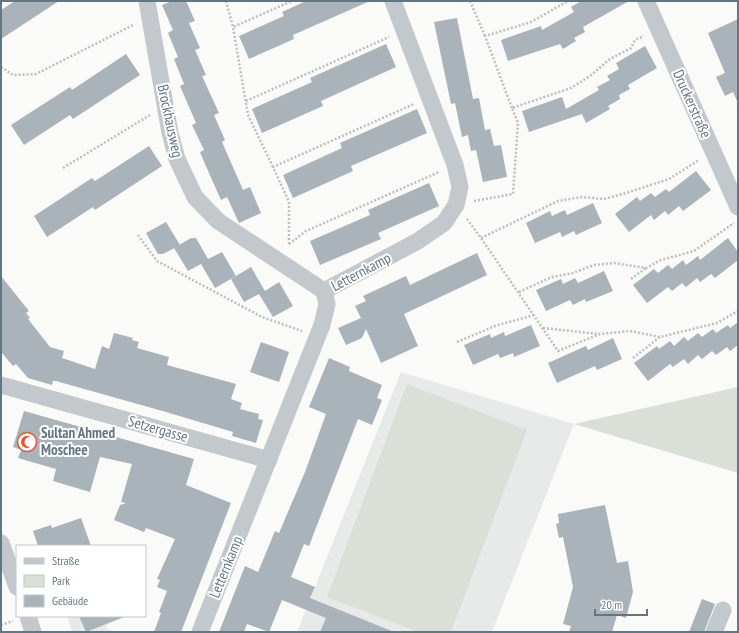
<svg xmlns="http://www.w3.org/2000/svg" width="739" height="633" font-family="'PT Sans Narrow',sans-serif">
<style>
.built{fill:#e8e9e9}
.green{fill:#dadfd7}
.building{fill:#aab3b9}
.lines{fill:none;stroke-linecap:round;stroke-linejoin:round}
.path{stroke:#bbbfc2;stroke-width:2.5;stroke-dasharray:2 2;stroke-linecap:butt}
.minor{stroke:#c3c8cc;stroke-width:17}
.labels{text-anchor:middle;stroke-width:4;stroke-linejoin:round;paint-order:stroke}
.street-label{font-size:15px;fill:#657683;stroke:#fff}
.poi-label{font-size:15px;font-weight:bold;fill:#657683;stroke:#fff;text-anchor:start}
</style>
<rect width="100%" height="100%" fill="#fafaf8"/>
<g class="built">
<polygon points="401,372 574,424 492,632 297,632"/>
<polygon points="67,616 111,616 106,628 116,632 72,632"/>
</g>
<g class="green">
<polygon points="407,384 527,430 451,632 418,632 327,597"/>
<polygon points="738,387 738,473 574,424"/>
</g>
<g class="building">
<polygon points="15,1 59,1 1,39 1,10"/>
<polygon points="172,1 186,1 195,21 189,23 200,48 195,50 206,75 202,76 219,113 214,115 225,140 222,142 243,190 250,187 261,213 239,223 227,197 221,200 205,164 200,152 204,150 192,125 196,123 180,86 184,84 174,59 178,57 168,33 173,30 162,5"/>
<polygon points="306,1 370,1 293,35 294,39 249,59 239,36 284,16 282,12"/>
<polygon points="581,1 629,1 583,27 585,32 574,38 576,41 563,49 560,44 508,61 501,40 541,26 542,30 574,12 571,7"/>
<polygon points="457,18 473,99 479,98 485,130 490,129 494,146 501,145 507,177 483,182 476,150 471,151 468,135 462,137 455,103 451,104 434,22"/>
<polygon points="738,19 738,103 733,92 725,96 716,77 725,73 708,33"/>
<polygon points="386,44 396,67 321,101 323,106 262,133 252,109 312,82 310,78"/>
<polygon points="645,46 657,68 628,85 630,89 619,95 620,99 608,106 610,109 586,123 582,114 529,132 522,111 562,97 566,109 599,90 597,87 610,80 607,76 619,69 616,63"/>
<polygon points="126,54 140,75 73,119 70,115 24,145 11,125 70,87 72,90"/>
<polygon points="417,109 427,133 351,166 353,171 293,198 283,175 342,148 340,143"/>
<polygon points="149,146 162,166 95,210 93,207 47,237 34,216 92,178 95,181"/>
<polygon points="696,171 711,190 683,211 679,206 668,215 665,211 654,220 651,215 629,232 615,214 637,197 640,201 651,193 655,197 666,189 669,192"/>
<polygon points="429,183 439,206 378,233 381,239 320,265 310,241 370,215 368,210"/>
<polygon points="593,203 602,223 576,235 574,231 562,237 560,232 535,243 526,223 550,211 552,216 565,210 567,215"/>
<polygon points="166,222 180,245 163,254 158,254 146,233"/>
<polygon points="191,238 196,238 208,259 222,252 236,276 215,288 201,264 188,271 174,248"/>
<polygon points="728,238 738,252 738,260 715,278 711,274 700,282 697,278 686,287 682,283 672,291 668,287 647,303 633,285 654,269 658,273 668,265 672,269 683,260 686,265 698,256 700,260"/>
<polygon points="477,253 487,275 404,314 418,346 381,363 366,329 362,338 346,345 338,328 361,318 355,306 366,301 363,296 406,276 410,285"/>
<polygon points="251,267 265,291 279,282 293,306 273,317 259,294 244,302 231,279"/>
<polygon points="604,271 613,291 586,302 585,299 573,305 570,300 546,311 536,290 561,279 563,284 575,278 578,283"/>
<polygon points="1,276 29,311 26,313 30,318 28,319 50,347 64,351 62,358 95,369 102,346 109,349 114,333 133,338 132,340 139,342 137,348 169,357 167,365 236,384 231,399 242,403 240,409 259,414 258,419 263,420 256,443 232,436 233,432 166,412 56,381 53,381 52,385 28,378 16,364 13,366 1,352"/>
<polygon points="738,322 738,345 730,351 727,347 716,355 712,351 702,359 698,355 688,364 684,359 673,367 670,364 648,381 634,363 657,346 659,349 670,341 674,346 684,337 688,341 698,333 702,337 713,329 716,333 728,325 730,328"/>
<polygon points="531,325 540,346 514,357 513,353 500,358 498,354 473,365 464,345 490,334 491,338 504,332 505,336"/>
<polygon points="613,338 622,359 597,370 595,366 557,383 548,363 586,346 588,350"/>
<polygon points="261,342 289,352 279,382 250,372"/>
<polygon points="329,358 350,367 349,371 382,385 377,398 382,400 372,425 358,419 309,546 304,544 291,577 315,587 310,598 394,632 320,632 326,618 282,600 269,632 247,624 244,632 219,632 245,566 258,572 275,531 279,533 305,472 326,414 309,407"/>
<polygon points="24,411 194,459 186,485 231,503 181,632 154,632 161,613 159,612 167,591 157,587 160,580 157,579 175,539 146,528 144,532 114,520 120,505 126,503 121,502 132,464 100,457 90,492 53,481 56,469 18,458 21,450 13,447"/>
<polygon points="605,505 617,563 628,561 633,592 626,618 617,615 612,632 569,632 571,626 563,624 573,587 563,537 559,538 556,524 559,523 558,514"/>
<polygon points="81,518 91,546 38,546 33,531 51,525 52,528"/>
<polygon points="702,599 715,604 704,632 689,632"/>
<polygon points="79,616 124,616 124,617 86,632"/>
</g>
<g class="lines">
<g class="path">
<polyline points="226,1 233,27"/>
<polyline points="470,1 485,36"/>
<polyline points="1,67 13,75 36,74 133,25"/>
<polyline points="246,101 389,37"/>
<polyline points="512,108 485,36 531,22 568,1"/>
<polyline points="273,167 248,115 233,27 292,1"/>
<polyline points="63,168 150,115"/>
<polyline points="474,201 513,194 518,123 512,108 571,88 590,76 610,59 631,48 635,40 644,36"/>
<polyline points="467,219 481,238 558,351 600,334 630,331 660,337 717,323 738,311"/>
<polyline points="138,235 157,261 262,317 302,331"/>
<polyline points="481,238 558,201 582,197 604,199 626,193 669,179 699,160"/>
<polyline points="289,244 289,202 273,167 414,104"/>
<polyline points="289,244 306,231 439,172"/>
<polyline points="631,279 646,268"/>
<polyline points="519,292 552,277 573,273 594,265 614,263 646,268 661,260 694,251 734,223"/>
<polyline points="543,328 599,334"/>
<polyline points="457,342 495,326 534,315"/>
<polyline points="633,358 660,337"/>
<polyline points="1,625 13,621"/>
</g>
<g class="minor">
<polyline points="147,1 170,133 177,159 195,197 218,221 324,291"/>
<polyline points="646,1 738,207"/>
<polyline points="324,291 418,241 444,223 456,205 460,187 455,165 393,1"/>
<polyline points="1,385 269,460"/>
<polyline points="1,543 17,587"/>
<polyline points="28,616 33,632"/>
<polyline points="200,632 322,325 327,304 324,291"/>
<polyline points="714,632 723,610"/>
</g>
</g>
<defs>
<symbol id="mosque-ring" viewBox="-11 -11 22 22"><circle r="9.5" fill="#fff" stroke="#e4572e" stroke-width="1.5"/><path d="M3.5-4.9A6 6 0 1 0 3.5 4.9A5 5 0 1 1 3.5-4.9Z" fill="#e4572e"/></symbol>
</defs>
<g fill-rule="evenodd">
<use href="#mosque-ring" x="16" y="431" width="22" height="22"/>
</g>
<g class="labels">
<g class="street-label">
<text transform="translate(692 104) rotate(66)" y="5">Druckerstraße</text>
<text transform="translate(170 121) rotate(78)" y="5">Brockhausweg</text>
<text transform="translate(361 272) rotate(-28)" y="5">Letternkamp</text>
<text transform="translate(158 429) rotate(16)" y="5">Setzergasse</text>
<text transform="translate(226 567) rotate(-68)" y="5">Letternkamp</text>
</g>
<g class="poi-label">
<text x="41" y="438">Sultan Ahmed<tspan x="41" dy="17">Moschee</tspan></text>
</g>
</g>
<rect width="739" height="633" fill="none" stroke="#657683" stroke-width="4"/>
<rect x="16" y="545" width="130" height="72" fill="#ffffff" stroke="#c1c8cd"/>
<rect x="24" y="558" width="20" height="6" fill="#c3c8cc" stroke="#c1c8cd"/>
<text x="52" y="565" font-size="12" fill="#657683">Straße</text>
<rect x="24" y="575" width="20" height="12" fill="#dadfd7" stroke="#c1c8cd"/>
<text x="52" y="585" font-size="12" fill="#657683">Park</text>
<rect x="24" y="595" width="20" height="12" fill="#aab3b9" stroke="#c1c8cd"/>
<text x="52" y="605" font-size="12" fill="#657683">Gebäude</text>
<path d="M595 609v6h52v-6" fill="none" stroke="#657683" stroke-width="2"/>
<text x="601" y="609" font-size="12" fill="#657683" stroke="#ffffff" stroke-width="3" paint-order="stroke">20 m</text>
</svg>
